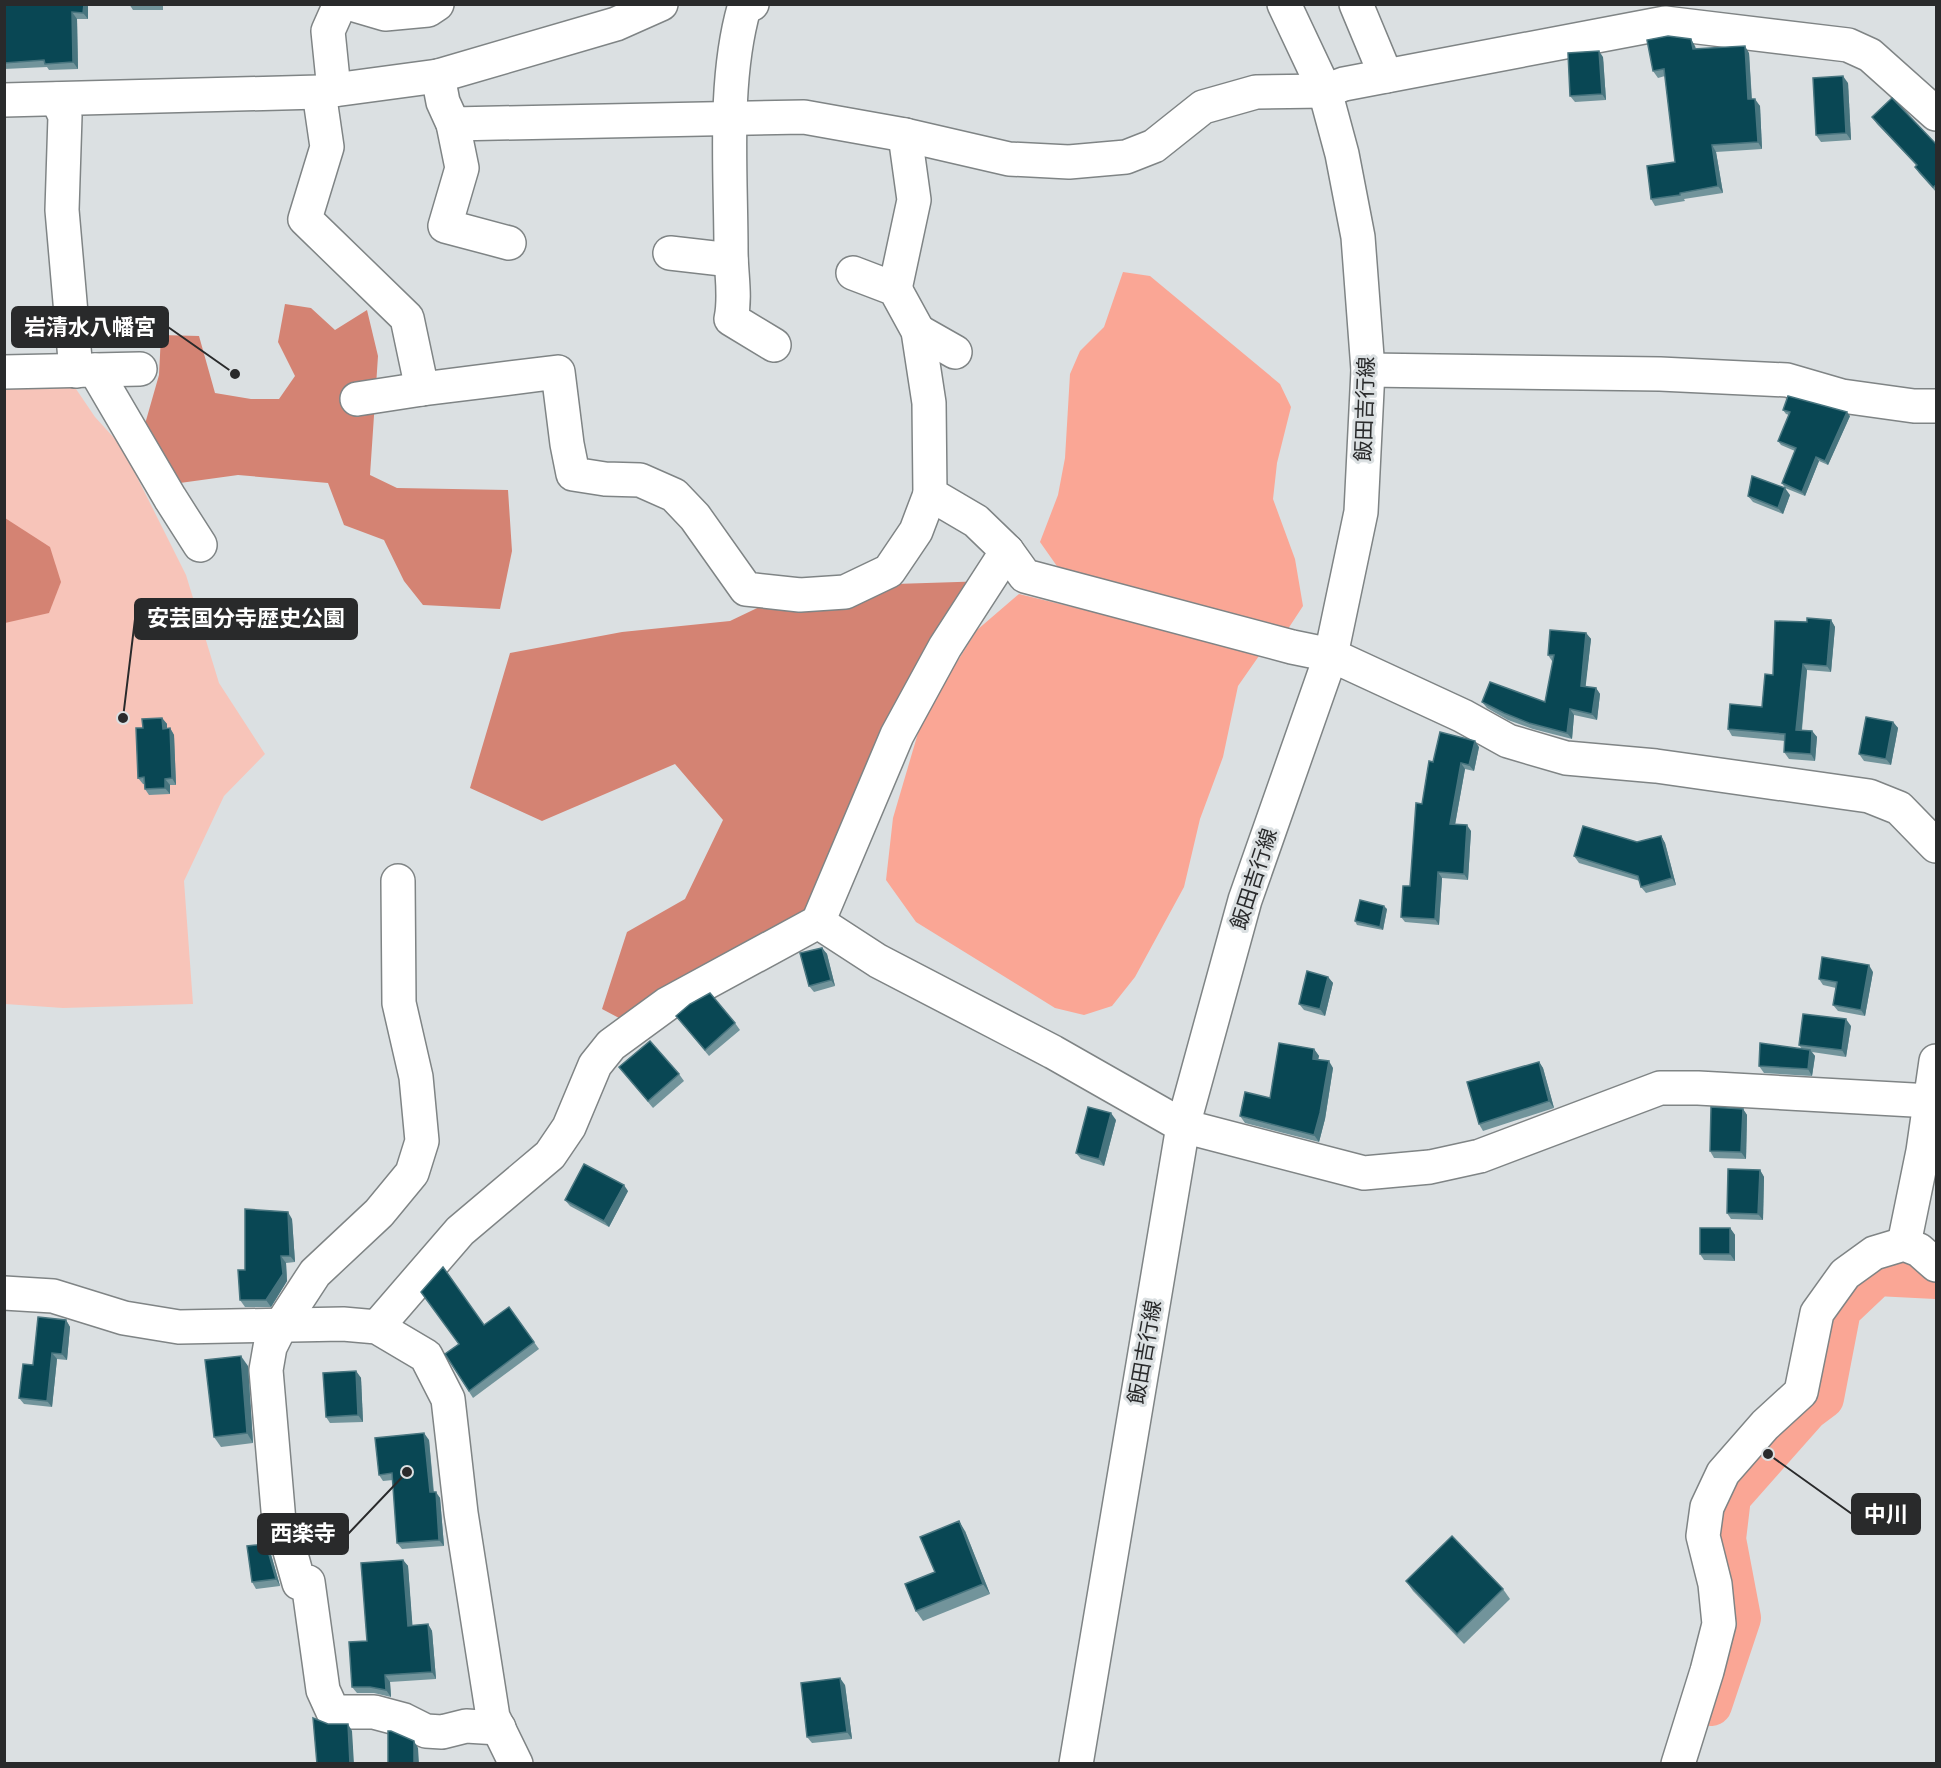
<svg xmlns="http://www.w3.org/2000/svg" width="1941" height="1768" font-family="'Golos Text','Noto Sans JP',sans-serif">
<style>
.green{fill:#f7c4b9}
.forest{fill:#d48373}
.water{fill:#faa695}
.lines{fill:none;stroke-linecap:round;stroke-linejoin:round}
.river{stroke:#faa695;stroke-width:42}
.minor-casing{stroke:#7f8485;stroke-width:36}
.major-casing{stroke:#7f8485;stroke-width:36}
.minor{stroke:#fff;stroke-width:33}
.major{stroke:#fff;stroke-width:33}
.wall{fill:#72949b}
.shaded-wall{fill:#48757f}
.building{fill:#094754;stroke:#48757f;stroke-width:1.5}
.labels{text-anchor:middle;stroke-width:6;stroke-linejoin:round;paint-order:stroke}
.street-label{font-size:21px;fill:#292a2b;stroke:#dbe0e2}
.leader{fill:none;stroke:#292a2b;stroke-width:2}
.callout-dot{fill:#292a2b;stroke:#dbe0e2;stroke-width:2}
.callout{fill:#292a2b;stroke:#292a2b;stroke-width:2}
.callout-label{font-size:22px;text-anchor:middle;font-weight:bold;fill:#fff}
</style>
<rect width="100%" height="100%" fill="#dbe0e2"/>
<polygon class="green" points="4,384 74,386 95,417 126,451 136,475 186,575 219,683 265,754 224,796 184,881 193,1004 63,1008 5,1004"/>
<g class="forest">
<polygon points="285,304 311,308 335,330 367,310 378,356 370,475 397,488 508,490 512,551 500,609 423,605 404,581 384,540 344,525 328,483 238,475 158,486 139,445 159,375 161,335 199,336 215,393 251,399 279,399 295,376 278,342"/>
<polygon points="5,518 50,547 61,582 49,613 5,623"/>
<polygon points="989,581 818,922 636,1027 602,1009 627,932 685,899 723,820 675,764 542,821 470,788 510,653 622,632 730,621 801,587"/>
</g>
<g class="water">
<polygon points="1123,272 1150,276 1280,384 1291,407 1277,463 1273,499 1295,559 1303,606 1286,632 1059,569 1040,542 1058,495 1065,458 1070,374 1080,351 1104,327"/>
<polygon points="1019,594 1261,653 1238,686 1223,757 1200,819 1184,887 1135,977 1112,1006 1084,1015 1055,1008 916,922 886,880 893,818 923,716 977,630"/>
</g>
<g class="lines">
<polyline class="river" points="1711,1705 1740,1618 1725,1539 1730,1497 1807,1410 1823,1398 1840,1310 1877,1275 1936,1278"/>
<defs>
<g id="minor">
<polyline points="351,4 385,14 428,10 437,4"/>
<path d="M 752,4 L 744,8 C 723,82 731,173 731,250 C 731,274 736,296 731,319 L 774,345"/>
<polyline points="1356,4 1386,76"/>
<polyline points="438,76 443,102 453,124 462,168 445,226 509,243"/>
<polyline points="334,90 328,31 340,4"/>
<polyline points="319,92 327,147 305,219 407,318 422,389 558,372 567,444 573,474 605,479 640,480 674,495 695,517 746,589 800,595 845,592 889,571 916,531 930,494"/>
<polyline points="57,99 65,116 62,210 76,371"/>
<polyline points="4,100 319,92 438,76 616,24 661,4"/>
<polyline points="453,124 804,117 905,135 1009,159 1069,162 1126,157 1154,146 1203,107 1256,92 1325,91 1344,84 1665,23 1848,45 1870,55 1936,114"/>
<polyline points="670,253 731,260"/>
<polyline points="853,273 895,289 918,331 929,403 930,494 976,521 1007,551 1025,576 1292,647 1331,655 1463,716 1508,741 1566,758 1656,766 1869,796 1899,808 1936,846"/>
<polyline points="895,289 914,200 905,135"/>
<polyline points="918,331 955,352"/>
<polyline points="95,370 140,369"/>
<polyline points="1368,370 1660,374 1787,380 1842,396 1914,406 1936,406"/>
<polyline points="4,372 95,370 170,498 200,545"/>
<polyline points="357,399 422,389"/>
<polyline points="398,881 399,1003 416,1077 422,1141 412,1173 379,1213 315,1273 281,1325 270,1347 266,1370 279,1522 286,1537 299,1583 308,1582 323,1690 333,1712 374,1712 404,1720 426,1731 442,1732 466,1726 499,1728"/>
<polyline points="818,922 878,961 1053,1052 1183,1126 1364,1173 1430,1167 1480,1156 1660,1088 1698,1088 1931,1101"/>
<polyline points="1904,1244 1923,1151 1936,1061"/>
<polyline points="4,1293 53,1296 124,1318 179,1327 343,1324 377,1327 426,1356 448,1399 461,1513 493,1717 516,1764"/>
<polyline points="377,1327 460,1231 550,1155 569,1127 595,1065 611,1045 667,1004 818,922 897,735 945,647 1007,551"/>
<polyline points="1678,1764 1707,1671 1719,1624 1715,1584 1703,1536 1707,1507 1723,1473 1765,1425 1801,1392 1817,1313 1845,1274 1874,1253 1904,1244 1919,1250 1936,1265"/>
</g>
<polyline id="major" points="1076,1764 1183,1126 1245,900 1331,655 1361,512 1368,370 1358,237 1342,154 1325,91 1284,4"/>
</defs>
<use href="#minor" class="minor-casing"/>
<use href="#major" class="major-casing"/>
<use href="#minor" class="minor"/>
<use href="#major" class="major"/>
</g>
<g class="wall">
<polygon points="4,4 88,4 88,19 77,19 78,69 49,70 47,67 4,69"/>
<polygon points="129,4 163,4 163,10 133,10"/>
<polygon points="1695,46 1696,49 1749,53 1752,99 1760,106 1762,149 1716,152 1723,193 1684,199 1685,201 1655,206 1651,199 1675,162 1665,76 1658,78 1653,71"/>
<polygon points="1603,57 1606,100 1575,102 1570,96"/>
<polygon points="1848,83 1851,140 1821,142 1816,135"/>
<polygon points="1872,117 1936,144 1936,192 1919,173 1915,167 1916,165 1877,124"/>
<polygon points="1783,410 1850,416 1828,465 1819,461 1805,496 1785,488 1782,483 1795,451 1781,445 1778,441 1789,415 1786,414"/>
<polygon points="1790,495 1783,514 1753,502 1748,496"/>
<polygon points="1831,620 1835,627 1831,672 1807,670 1802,730 1812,731 1817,737 1815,761 1789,759 1784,752 1785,741 1732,736 1728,729 1762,707 1773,675 1807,622"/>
<polygon points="1586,633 1591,639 1585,687 1596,688 1600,694 1597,720 1574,715 1572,739 1533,729 1508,720 1487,708 1482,702 1545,702 1553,661 1552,661 1548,655"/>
<polygon points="162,718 167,724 167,728 170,728 174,735 176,785 170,785 170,794 149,795 145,789 144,784 143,784 138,778 143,728"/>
<polygon points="1893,722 1898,728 1891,765 1864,761 1859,754"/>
<polygon points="1479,747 1474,771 1465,769 1455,825 1471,831 1468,880 1442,878 1439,925 1405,922 1401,917 1410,886 1422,804 1433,762"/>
<polygon points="1661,836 1665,843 1676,885 1646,893 1641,887 1640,881 1579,863 1574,856 1637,842"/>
<polygon points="1387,909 1383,930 1357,925 1355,921"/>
<polygon points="822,948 827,954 835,986 814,992 809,986"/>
<polygon points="1873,972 1865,1016 1838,1011 1833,1005 1836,988 1823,985 1819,979"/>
<polygon points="1328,977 1333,983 1325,1016 1304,1010 1299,1004"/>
<polygon points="676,1016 735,1023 740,1030 709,1056"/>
<polygon points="1851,1026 1846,1057 1812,1052 1815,1056 1812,1076 1764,1073 1759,1066 1802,1049 1799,1045"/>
<polygon points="1314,1049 1319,1056 1318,1059 1333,1068 1325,1119 1319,1142 1245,1123 1240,1116 1270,1098"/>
<polygon points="1539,1062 1543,1068 1554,1108 1483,1131 1479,1124"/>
<polygon points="619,1067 679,1074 684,1081 653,1108"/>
<polygon points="1743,1109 1747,1115 1746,1159 1714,1158 1710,1151"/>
<polygon points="1116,1120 1104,1166 1081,1159 1076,1153"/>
<polygon points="1760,1170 1764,1177 1763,1220 1731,1219 1727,1213"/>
<polygon points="628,1191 609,1227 570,1206 565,1200"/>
<polygon points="292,1219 295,1262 286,1263 287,1281 271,1307 245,1307 240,1300 245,1270"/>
<polygon points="1730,1228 1735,1235 1735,1261 1704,1260 1700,1254"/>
<polygon points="509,1307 539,1349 473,1398 445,1354"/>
<polygon points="66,1320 70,1327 67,1360 57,1359 52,1407 24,1404 19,1398 33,1365"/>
<polygon points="248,1366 253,1443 221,1447 214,1437"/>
<polygon points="356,1371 361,1378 363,1422 330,1423 326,1417"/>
<polygon points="429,1440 434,1492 440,1498 444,1546 402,1549 397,1543 393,1480 383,1481 379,1475"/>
<polygon points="965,1531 990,1594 923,1621 916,1611 935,1572"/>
<polygon points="270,1551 280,1586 256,1589 252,1582"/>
<polygon points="403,1560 408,1566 412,1625 428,1624 432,1631 436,1679 390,1682 391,1697 374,1693 357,1693 352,1687 367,1641"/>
<polygon points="1406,1581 1503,1589 1510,1599 1464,1644 1413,1591"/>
<polygon points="845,1685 852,1739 812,1743 807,1737"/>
</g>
<g class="shaded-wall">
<polygon points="84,4 88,4 88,19 83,13"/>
<polygon points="72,12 77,19 78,69 73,62"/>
<polygon points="1691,39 1695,46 1697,56 1693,49"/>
<polygon points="1745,46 1749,53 1752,106 1748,99"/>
<polygon points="1599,51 1603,57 1606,100 1602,94"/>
<polygon points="1843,76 1848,83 1851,140 1846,133"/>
<polygon points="1755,99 1760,106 1762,149 1758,142"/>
<polygon points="1712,145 1716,152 1723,193 1718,186"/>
<polygon points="1847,412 1850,416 1828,465 1825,461"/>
<polygon points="1816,457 1819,461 1805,496 1802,492"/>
<polygon points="1785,488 1790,495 1783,514 1778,508"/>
<polygon points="1831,620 1835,627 1831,672 1827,666"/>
<polygon points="1586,633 1591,639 1585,692 1581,686"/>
<polygon points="1803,664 1807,670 1801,736 1796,730"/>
<polygon points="1596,688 1600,694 1597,720 1592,714"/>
<polygon points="1570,709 1574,715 1572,739 1567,733"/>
<polygon points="162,718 167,724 167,735 163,729"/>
<polygon points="1893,722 1898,728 1891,765 1886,759"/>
<polygon points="170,728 174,735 176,785 172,778"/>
<polygon points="1812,731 1817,737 1815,761 1811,754"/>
<polygon points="1475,741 1479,747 1474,771 1469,765"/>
<polygon points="1461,763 1465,769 1454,830 1450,824"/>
<polygon points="165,779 170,785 170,794 165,788"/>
<polygon points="1467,825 1471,831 1468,880 1464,874"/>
<polygon points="1661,836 1665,843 1676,885 1672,878"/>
<polygon points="1438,872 1442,878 1439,925 1435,919"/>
<polygon points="1384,906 1387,909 1383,930 1380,927"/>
<polygon points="822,948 827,954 835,986 831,980"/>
<polygon points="1869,965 1873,972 1865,1016 1861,1010"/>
<polygon points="1328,977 1333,983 1325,1016 1320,1009"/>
<polygon points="1846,1019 1851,1026 1846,1057 1842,1050"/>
<polygon points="1314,1049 1319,1056 1317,1065 1313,1059"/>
<polygon points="1810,1050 1815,1056 1812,1076 1808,1069"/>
<polygon points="1329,1061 1333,1068 1325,1119 1319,1142 1314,1135"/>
<polygon points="1539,1062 1543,1068 1554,1108 1549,1101"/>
<polygon points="1743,1109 1747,1115 1746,1159 1741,1152"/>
<polygon points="1111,1113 1116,1120 1104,1166 1099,1159"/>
<polygon points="1760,1170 1764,1177 1763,1220 1758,1214"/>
<polygon points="624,1185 628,1191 609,1227 604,1221"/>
<polygon points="288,1212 292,1219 295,1262 290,1256"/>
<polygon points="1730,1228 1735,1235 1735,1261 1730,1254"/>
<polygon points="281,1256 286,1263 287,1281 271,1307 266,1300"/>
<polygon points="66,1320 70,1327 67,1360 62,1354"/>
<polygon points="52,1353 57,1359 52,1407 47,1401"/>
<polygon points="241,1356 248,1366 253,1443 247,1433"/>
<polygon points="356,1371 361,1378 363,1422 358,1415"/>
<polygon points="424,1433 429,1440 434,1499 430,1492"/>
<polygon points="436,1492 440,1498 444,1546 439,1540"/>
<polygon points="959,1521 965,1531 990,1594 983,1584"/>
<polygon points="266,1544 270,1551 280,1586 276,1579"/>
<polygon points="403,1560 408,1566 413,1632 408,1626"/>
<polygon points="428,1624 432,1631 436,1679 432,1672"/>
<polygon points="385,1675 390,1682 391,1697 386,1690"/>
<polygon points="840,1678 845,1685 852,1739 847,1732"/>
<polygon points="348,1724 352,1731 354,1764 350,1764"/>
<polygon points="414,1741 418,1748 419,1764 414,1764"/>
</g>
<g class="building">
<polygon points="4,4 84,4 83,13 72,12 73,62 45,64 44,60 4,63"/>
<polygon points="1668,36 1691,39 1693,49 1745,46 1748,99 1755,99 1758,142 1712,145 1718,186 1680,193 1680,195 1651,199 1647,166 1675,162 1664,69 1653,71 1647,40"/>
<polygon points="1599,51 1602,94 1570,96 1568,53"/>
<polygon points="1843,76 1846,133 1816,135 1813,78"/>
<polygon points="1892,98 1936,144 1936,185 1933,187 1915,167 1917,165 1872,117"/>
<polygon points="1788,396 1847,412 1825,461 1816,457 1802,492 1782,483 1796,448 1778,441 1790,412 1783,410"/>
<polygon points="1752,476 1785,488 1778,508 1748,496"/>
<polygon points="1807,618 1831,620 1827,666 1803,664 1796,730 1812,731 1811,754 1784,752 1785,734 1728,729 1730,704 1762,707 1765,674 1773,675 1775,621 1807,622"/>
<polygon points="1550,630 1586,633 1581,686 1596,688 1592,714 1570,709 1567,733 1529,723 1504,713 1482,702 1490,682 1545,702 1554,655 1548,655"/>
<polygon points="1866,717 1893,722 1886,759 1859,754"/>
<polygon points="162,718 163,729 170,728 172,778 165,779 165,788 145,789 144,777 138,778 136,728 143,728 142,719"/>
<polygon points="1440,732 1475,741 1469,765 1461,763 1450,824 1467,825 1464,874 1438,872 1435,919 1401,917 1403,886 1410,886 1416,803 1422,804 1429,761 1433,762"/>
<polygon points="1583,826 1637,842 1661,836 1672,878 1641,887 1638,876 1574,856"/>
<polygon points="1360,900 1384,906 1380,927 1355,921"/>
<polygon points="822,948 831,980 809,986 800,953"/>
<polygon points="1822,957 1869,965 1861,1010 1833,1005 1837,982 1819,979"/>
<polygon points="1307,971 1328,977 1320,1009 1299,1004"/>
<polygon points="710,993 735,1023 705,1050 676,1016 690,1004"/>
<polygon points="1803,1014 1846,1019 1842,1050 1799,1045"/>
<polygon points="650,1041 679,1074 648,1101 619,1067"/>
<polygon points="1279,1043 1314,1049 1313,1059 1329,1061 1320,1113 1314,1135 1240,1116 1245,1092 1270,1098"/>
<polygon points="1760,1043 1810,1050 1808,1069 1759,1066"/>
<polygon points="1539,1062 1549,1101 1479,1124 1467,1082"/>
<polygon points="1088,1107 1111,1113 1099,1159 1076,1153"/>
<polygon points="1711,1107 1743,1109 1741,1152 1710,1151"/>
<polygon points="584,1164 624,1185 604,1221 565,1200"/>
<polygon points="1728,1169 1760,1170 1758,1214 1727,1213"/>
<polygon points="245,1209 288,1212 290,1256 281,1256 283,1274 266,1300 240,1300 238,1270 245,1270"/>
<rect x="1700" y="1228" width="30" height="26"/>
<polygon points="443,1267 484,1325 509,1307 534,1342 469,1391 445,1354 459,1344 421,1292"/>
<polygon points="38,1317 66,1320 62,1354 52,1353 47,1401 19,1398 23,1364 33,1365"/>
<polygon points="241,1356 247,1433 214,1437 205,1360"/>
<polygon points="356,1371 358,1415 326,1417 323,1373"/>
<polygon points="424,1433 430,1492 436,1492 439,1540 397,1543 392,1473 379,1475 375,1438"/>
<polygon points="959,1521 983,1584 916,1611 905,1584 935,1572 920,1537"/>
<polygon points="1452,1536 1503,1589 1457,1634 1406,1581"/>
<polygon points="266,1544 276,1579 252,1582 247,1546"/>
<polygon points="403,1560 408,1626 428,1624 432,1672 385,1675 386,1690 370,1687 352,1687 349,1642 367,1641 361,1563"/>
<polygon points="840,1678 847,1732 807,1737 801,1683"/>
<polygon points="313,1718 328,1724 348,1724 350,1764 317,1764"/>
<polygon points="388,1731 391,1731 414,1741 414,1764 388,1764"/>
</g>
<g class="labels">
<g class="street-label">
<text transform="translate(1365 409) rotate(-88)" y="7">飯田吉行線</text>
<text transform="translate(1254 879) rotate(-72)" y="7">飯田吉行線</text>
<text transform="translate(1145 1352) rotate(-80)" y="7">飯田吉行線</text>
</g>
</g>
<path class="leader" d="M235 374L168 327M123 718L135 619M1768 1454L1852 1514M407 1472L348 1534"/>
<g class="callout-dot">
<circle cx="235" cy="374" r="6"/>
<circle cx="123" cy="718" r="6"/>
<circle cx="1768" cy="1454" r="6"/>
<circle cx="407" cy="1472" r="6"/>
</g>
<g class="callout">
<rect x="12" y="307" width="156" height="40" rx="6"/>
<rect x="135" y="599" width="222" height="40" rx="6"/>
<rect x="1852" y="1494" width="68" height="40" rx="6"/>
<rect x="258" y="1514" width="90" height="40" rx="6"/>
</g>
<g class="callout-label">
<text x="90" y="335">岩清水八幡宮</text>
<text x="246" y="626">安芸国分寺歴史公園</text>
<text x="1886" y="1522">中川</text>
<text x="303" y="1541">西楽寺</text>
</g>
<rect width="1941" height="1768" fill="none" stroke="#292a2b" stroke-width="12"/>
</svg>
